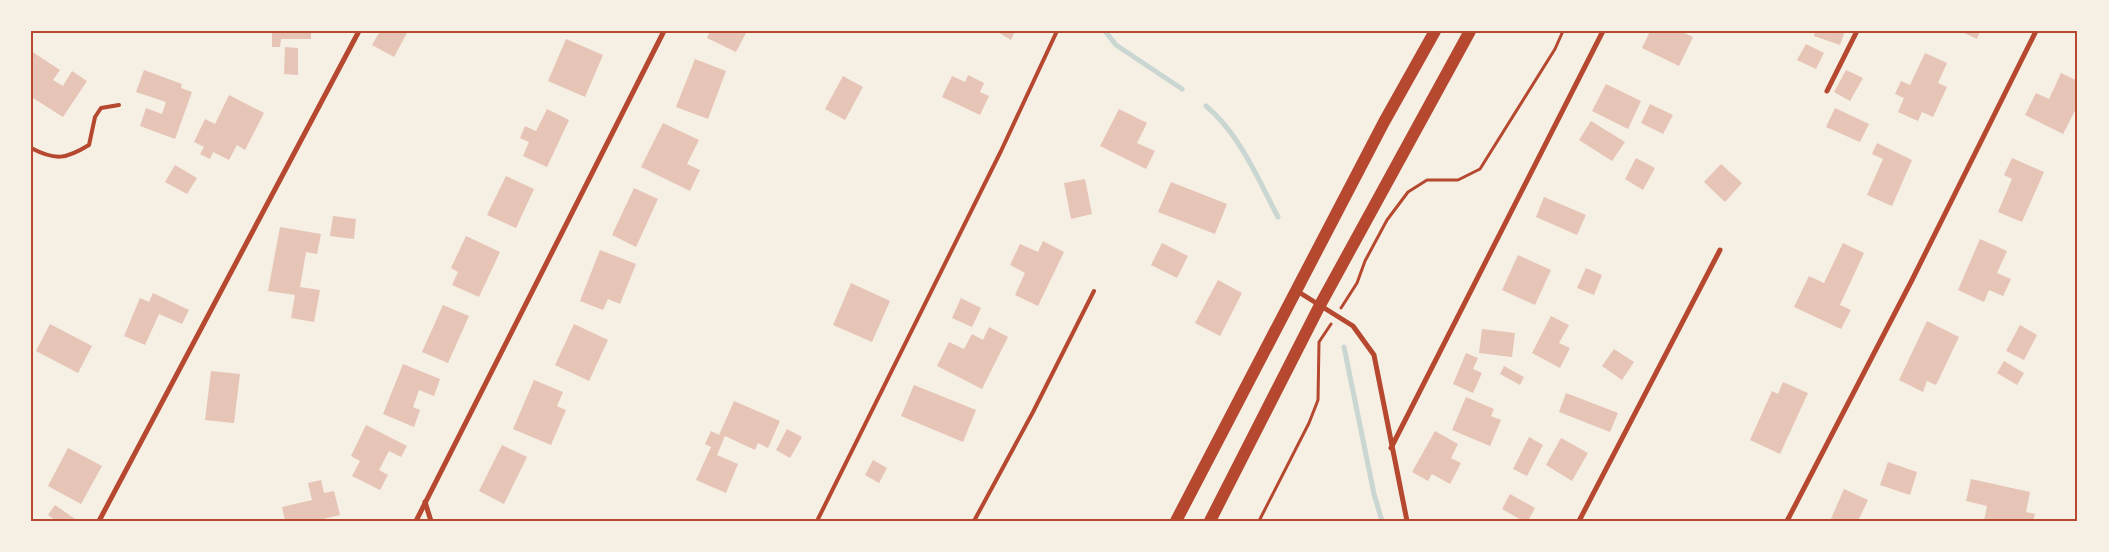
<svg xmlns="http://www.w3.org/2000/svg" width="2109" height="552" font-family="'Space Grotesk',sans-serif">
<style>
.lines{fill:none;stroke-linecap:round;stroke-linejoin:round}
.stream{stroke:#c9d6d2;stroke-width:5}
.building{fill:#e6c5b7}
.path{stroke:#b5482f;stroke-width:3}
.service{stroke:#b5482f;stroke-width:4}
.minor{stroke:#b5482f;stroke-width:5}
.primary{stroke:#b5482f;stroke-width:12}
.neatline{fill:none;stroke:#b5482f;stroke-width:2}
</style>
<rect width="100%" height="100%" fill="#f6efe4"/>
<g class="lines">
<g class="stream">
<polyline points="1105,31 1116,45 1182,89"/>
<path d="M 1206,106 C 1239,133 1258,179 1278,217"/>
<polyline points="1344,347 1374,494 1382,521"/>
</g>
</g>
<g class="building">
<polygon points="272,31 311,31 311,39 281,39 280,47 272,47"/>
<polygon points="380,31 408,31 394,57 372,45"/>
<polygon points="710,31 747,31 736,52 707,38"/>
<polygon points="996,31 1015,31 1011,40"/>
<polygon points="1650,31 1680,31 1693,37 1679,66 1642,48"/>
<polygon points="1815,31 1845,31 1840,45 1814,36"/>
<polygon points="1960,31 1980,31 1977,39"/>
<polygon points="566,39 603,55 585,97 548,81"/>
<polygon points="1806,44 1824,53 1816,69 1797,60"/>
<polygon points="285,47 298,48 298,75 284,74"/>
<polygon points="31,51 60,70 53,80 63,86 72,71 87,81 63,117 33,98 31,101"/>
<polygon points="1925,53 1947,63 1938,83 1947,87 1933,117 1922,112 1918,121 1898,112 1904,98 1895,94 1901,81 1910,85"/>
<polygon points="695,59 726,71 708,119 676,107"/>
<polygon points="144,70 182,84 181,88 192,92 175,139 140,126 146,108 162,114 166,102 136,92"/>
<polygon points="1846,70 1863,78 1850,101 1834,92"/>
<polygon points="2061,73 2078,81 2078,105 2063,134 2025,115 2036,93 2049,99"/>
<polygon points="968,75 984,83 980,92 989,96 980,115 942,97 952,76 965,82"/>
<polygon points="843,76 863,87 845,120 825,109"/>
<polygon points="1606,84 1641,101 1628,129 1592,111"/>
<polygon points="229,95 264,113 245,150 237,145 229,160 213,152 210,159 200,154 204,147 194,142 205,119 215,124"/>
<polygon points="1650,104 1673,115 1663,134 1641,123"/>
<polygon points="1835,108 1869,124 1860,142 1826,127"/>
<polygon points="547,109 569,120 547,167 523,156 529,142 520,138 525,126 536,131"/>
<polygon points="1119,109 1147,123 1137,143 1155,151 1146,169 1100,146"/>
<polygon points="1591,121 1625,142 1612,161 1579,140"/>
<polygon points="663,123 699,140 687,164 700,170 690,191 641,167"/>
<polygon points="1877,143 1912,160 1892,206 1867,195 1883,159 1872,154"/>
<polygon points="1636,158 1655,168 1643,190 1625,179"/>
<polygon points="2012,158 2044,172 2022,222 1998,212 2012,179 2004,175"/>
<polygon points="1721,164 1742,183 1725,202 1704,182"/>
<polygon points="175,165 197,178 187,194 165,182"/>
<polygon points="506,176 534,189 516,228 487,215"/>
<polygon points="1085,179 1092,214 1071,219 1064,183"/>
<polygon points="1171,182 1227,204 1215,234 1158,212"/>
<polygon points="634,188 658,199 636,247 612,235"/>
<polygon points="1544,197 1586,215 1577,235 1536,217"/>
<polygon points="333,216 356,219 354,239 330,236"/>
<polygon points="280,227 321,234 317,254 306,252 300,287 320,290 314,322 291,318 295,295 268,291"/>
<polygon points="466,236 500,252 479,297 452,285 458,272 451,268"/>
<polygon points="1980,239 2007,251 1997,273 2011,279 2003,296 1989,290 1984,302 1958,290"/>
<polygon points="1043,241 1064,252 1038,306 1015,295 1025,273 1010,265 1020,244 1038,252"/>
<polygon points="1162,243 1188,256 1177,278 1151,265"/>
<polygon points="1843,243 1864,253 1840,305 1851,310 1841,329 1794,307 1809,276 1824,283"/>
<polygon points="600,250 636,264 620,304 608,299 603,310 580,301"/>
<polygon points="1518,255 1551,270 1535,305 1502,290"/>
<polygon points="1586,268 1602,275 1594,295 1577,288"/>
<polygon points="1218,280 1242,293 1220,336 1195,323"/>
<polygon points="851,283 890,301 872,342 833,325"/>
<polygon points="153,293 189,310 182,324 159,314 145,345 124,336 140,298 149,302"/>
<polygon points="961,298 981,308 972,327 952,318"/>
<polygon points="443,305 469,316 448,363 422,352"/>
<polygon points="1551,316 1569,325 1559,343 1570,348 1560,368 1532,353"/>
<polygon points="1927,321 1959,337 1936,385 1927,381 1923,392 1899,380"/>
<polygon points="50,324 92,346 78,373 36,351"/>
<polygon points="574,324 608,340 589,381 555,365"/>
<polygon points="2020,325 2037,335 2024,360 2006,351"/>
<polygon points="989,327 1008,337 982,389 937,366 949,342 964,349 972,334 983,340"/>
<polygon points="1482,329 1515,333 1512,357 1479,353"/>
<polygon points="1614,349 1634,362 1622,380 1602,366"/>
<polygon points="1466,353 1478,358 1473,369 1482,373 1473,393 1453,384"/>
<polygon points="2004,361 2024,373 2017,385 1997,373"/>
<polygon points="403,364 440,379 434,396 419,390 413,407 420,410 414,427 383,414"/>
<polygon points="1504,366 1524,377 1520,385 1500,374"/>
<polygon points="211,371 240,374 234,423 205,420"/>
<polygon points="534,380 563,392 557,406 566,410 551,445 513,429"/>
<polygon points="1783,382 1808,393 1780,454 1750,440 1772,391 1778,394"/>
<polygon points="914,385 976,410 963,442 901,416"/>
<polygon points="1566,393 1618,413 1610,432 1559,412"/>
<polygon points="1466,397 1494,409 1491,416 1501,420 1490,446 1452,430"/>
<polygon points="734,401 780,421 768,448 758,443 755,450 725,436 717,455 738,464 726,493 696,480 711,447 705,444 711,431 719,435"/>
<polygon points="366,425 407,446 401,457 389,451 379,470 388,475 380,490 352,476 360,461 351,456"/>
<polygon points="787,429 802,437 790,458 776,450"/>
<polygon points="1435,431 1458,444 1451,458 1461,463 1450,484 1432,474 1428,481 1412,472"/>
<polygon points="1529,437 1543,445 1527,476 1513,469"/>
<polygon points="1561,438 1588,453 1572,481 1546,465"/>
<polygon points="502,445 527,457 504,504 479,491"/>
<polygon points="68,448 102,466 81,504 48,486"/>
<polygon points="873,460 887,468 879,483 865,475"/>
<polygon points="1888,462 1917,472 1910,495 1880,485"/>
<polygon points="1971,479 2030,492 2026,512 2035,514 2033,521 1984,521 1987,506 1966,501"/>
<polygon points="321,480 324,493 334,491 340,515 315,521 285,521 282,507 312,500 308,483"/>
<polygon points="1844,489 1868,500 1858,521 1830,521"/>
<polygon points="1510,494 1535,508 1528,521 1523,521 1502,509"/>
<polygon points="55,505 78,521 56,521 48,515"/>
</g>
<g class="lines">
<g class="path">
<polyline points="1341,308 1357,283 1365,261 1387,220 1408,192 1427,180 1458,180 1480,169 1555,49 1563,31"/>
<polyline points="1259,521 1309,423 1318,400 1319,342 1331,324"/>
</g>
<g class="service">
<path d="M 31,148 C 56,161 66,159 89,145 L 95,117 L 101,108 L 119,105"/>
<polyline points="817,521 1001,151 1057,31"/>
<polyline points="974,521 1033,412 1094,291"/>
</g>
<g class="minor">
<polyline points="1827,91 1857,31"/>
<polyline points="1297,291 1353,326 1374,355 1407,521"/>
<polyline points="1391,448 1603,31"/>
<polyline points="425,502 431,521"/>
<polyline points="99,521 359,31"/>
<polyline points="416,521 664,31"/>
<polyline points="1579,521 1720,250"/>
<polyline points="1787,521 1912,280 2036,31"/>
</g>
<g class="primary">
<polyline points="1176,521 1384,122 1435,31"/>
<polyline points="1210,521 1320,305 1470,31"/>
</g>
</g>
<rect width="2109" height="552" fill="none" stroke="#f6efe4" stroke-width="65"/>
<rect x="32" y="32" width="2044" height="488" class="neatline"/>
</svg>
